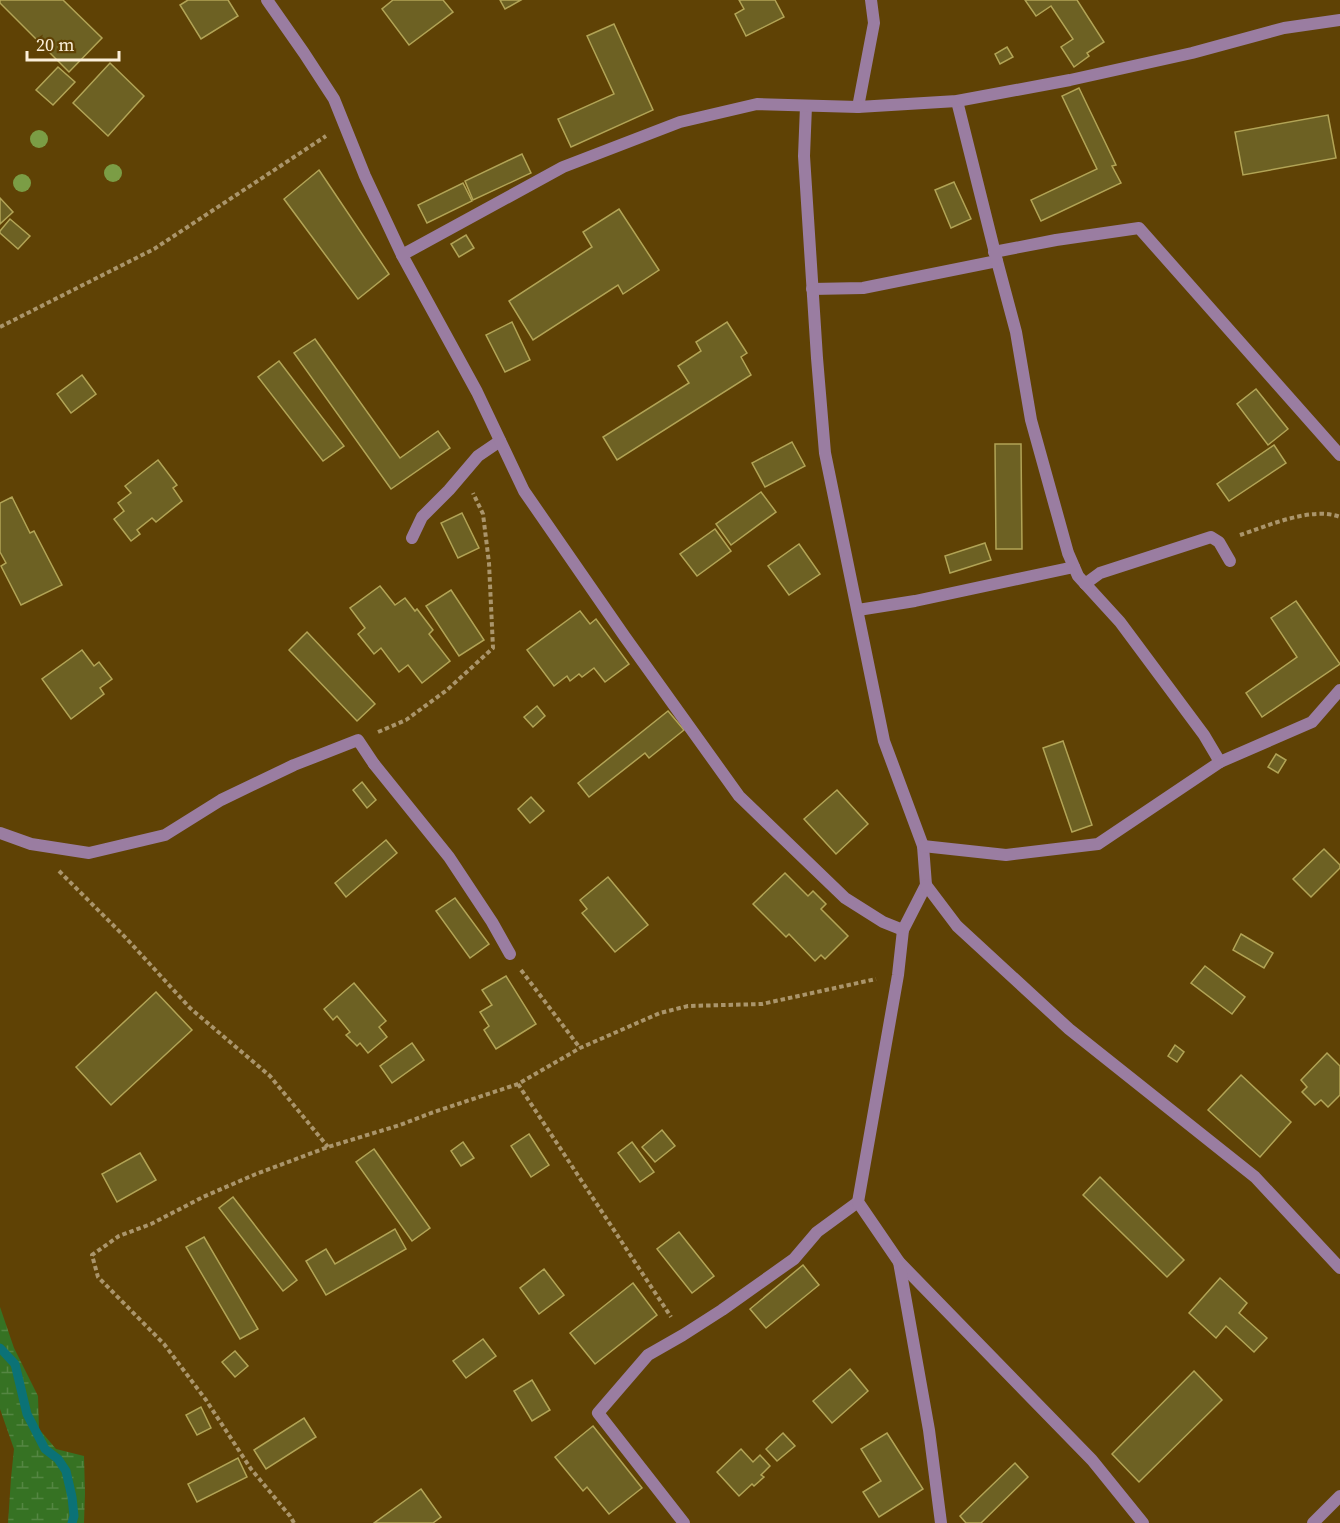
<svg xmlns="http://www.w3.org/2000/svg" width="1340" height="1523" font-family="'Source Serif 4',serif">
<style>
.wetland{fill:url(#wetland-marsh)}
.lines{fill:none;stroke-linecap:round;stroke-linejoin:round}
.stream{stroke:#0b7276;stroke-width:9}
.building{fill:#6d6123;stroke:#b2a456;stroke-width:1.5}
.path{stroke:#aa956b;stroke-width:4;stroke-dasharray:4.5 3;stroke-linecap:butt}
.lane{stroke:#9a7da1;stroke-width:12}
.street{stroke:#9a7da1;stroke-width:12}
.tree{fill:#7b9d45}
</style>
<defs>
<pattern id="wetland-marsh" width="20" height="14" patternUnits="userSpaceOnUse" patternTransform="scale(1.5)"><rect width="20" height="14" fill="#367223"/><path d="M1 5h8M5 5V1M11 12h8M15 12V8" fill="none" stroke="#548642"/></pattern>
</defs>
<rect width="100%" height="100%" fill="#5f4205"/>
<polygon class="wetland" points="0,1307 14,1348 38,1396 39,1429 56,1449 84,1456 85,1493 84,1523 8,1523 11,1478 14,1449 0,1409"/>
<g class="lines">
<polyline class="stream" points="0,1348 15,1364 27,1414 45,1449 58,1459 66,1471 72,1497 74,1516 72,1523"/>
</g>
<g class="building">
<polygon points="0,0 63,0 102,38 69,72 0,3"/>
<polygon points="188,0 228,0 238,16 201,39 180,5"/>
<polygon points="393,0 443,0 453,12 409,45 382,9"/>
<polygon points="500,0 521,0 505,9"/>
<polygon points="739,0 775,0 784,17 746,36 735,14 744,9"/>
<polygon points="1025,0 1077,0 1104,42 1087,53 1089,56 1074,67 1061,47 1073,39 1051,6 1036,16"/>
<polygon points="614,24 653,110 571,147 558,119 614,94 587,36"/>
<polygon points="1007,47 1013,57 1000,64 995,54"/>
<polygon points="110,63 144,96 108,136 73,103"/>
<polygon points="58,67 75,82 53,105 36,90"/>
<polygon points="1079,88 1116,165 1112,166 1121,183 1041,221 1031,200 1097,169 1062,96"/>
<polygon points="1328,115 1336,158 1243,175 1235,132"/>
<polygon points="522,154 531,173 473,200 465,181"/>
<polygon points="319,170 389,274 358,299 284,199"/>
<polygon points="954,182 971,219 951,228 935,190"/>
<polygon points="463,183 472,201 427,223 418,205"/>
<polygon points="0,198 13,212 0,224"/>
<polygon points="619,209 659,270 623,294 618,285 533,340 509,301 592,247 583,232"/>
<polygon points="10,219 30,236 18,249 0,233 0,231"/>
<polygon points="466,235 474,248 459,257 451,244"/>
<polygon points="512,322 530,360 505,372 486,335"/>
<polygon points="727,322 747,353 741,357 751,375 617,460 603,437 689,383 678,366 701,351 696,342"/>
<polygon points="315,339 400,458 438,431 450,448 391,489 294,353"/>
<polygon points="279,361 344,446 323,461 258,377"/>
<polygon points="82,375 96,394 71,413 57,394"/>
<polygon points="1256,389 1288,429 1268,445 1237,404"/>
<polygon points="792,442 805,466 765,487 752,463"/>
<polygon points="995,444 1021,444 1022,549 996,549"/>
<polygon points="1274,445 1286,463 1229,501 1217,484"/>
<polygon points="158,460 177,485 173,488 182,501 156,522 152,518 137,530 140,534 131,541 114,519 124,511 118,503 131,493 125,486"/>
<polygon points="761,492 776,512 731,545 716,524"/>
<polygon points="12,497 30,533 34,531 62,585 21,605 1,566 6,563 0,552 0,503"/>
<polygon points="462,513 479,548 458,558 441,523"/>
<polygon points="715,529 731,551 697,576 680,554"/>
<polygon points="985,543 991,560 950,573 945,556"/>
<polygon points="799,544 820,574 789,595 768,566"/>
<polygon points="380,586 395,605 405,598 415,611 417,609 433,630 429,634 450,661 422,683 408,665 399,672 381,648 374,654 358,634 365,628 350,608"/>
<polygon points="451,590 484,640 459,656 426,606"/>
<polygon points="1296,601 1340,664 1262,717 1246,693 1297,657 1271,618"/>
<polygon points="580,611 590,624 596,619 629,664 605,682 594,668 582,677 579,674 570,681 567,676 554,686 527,650"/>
<polygon points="307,632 375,704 357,721 289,650"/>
<polygon points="82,650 94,666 99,662 112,679 100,688 104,694 71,719 42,679"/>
<polygon points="537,706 545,716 533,727 524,717"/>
<polygon points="668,711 684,730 649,758 645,753 589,797 578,783"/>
<polygon points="1063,741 1092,825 1072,832 1043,748"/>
<polygon points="1276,754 1286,760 1278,773 1268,767"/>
<polygon points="362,782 376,800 367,808 353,790"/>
<polygon points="837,790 868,824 836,854 804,819"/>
<polygon points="531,797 544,811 530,823 518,809"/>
<polygon points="386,840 397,853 346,897 335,883"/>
<polygon points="1324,849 1340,865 1340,868 1311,897 1293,879"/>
<polygon points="785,873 808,896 813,891 826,904 821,909 848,936 825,959 821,955 815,961 789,934 786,937 753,904"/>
<polygon points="608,877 648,925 615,952 582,913 587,909 580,900"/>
<polygon points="455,898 489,944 470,958 436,911"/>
<polygon points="1241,934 1273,953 1264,968 1233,950"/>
<polygon points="1205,966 1245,997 1232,1014 1191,983"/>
<polygon points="506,976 536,1024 496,1049 484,1030 489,1026 480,1012 492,1005 482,990"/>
<polygon points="354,983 386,1021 379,1027 387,1037 368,1053 360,1043 357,1046 346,1035 350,1032 337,1016 333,1020 324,1009"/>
<polygon points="156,992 192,1030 111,1105 76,1067"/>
<polygon points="412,1043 424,1060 392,1083 380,1066"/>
<polygon points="1175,1045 1184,1052 1177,1062 1168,1056"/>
<polygon points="1327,1053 1340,1066 1340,1095 1328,1107 1321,1100 1315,1105 1302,1092 1307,1087 1301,1080"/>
<polygon points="1241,1075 1291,1122 1260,1157 1208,1110"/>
<polygon points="662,1130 675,1146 655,1162 642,1147"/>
<polygon points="529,1134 549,1165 531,1177 511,1146"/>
<polygon points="463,1142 474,1158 461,1166 451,1151"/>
<polygon points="632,1142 654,1172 640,1182 618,1153"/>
<polygon points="374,1149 430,1228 412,1241 356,1162"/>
<polygon points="140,1153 156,1180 117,1202 102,1174"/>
<polygon points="1100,1177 1184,1260 1167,1277 1083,1195"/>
<polygon points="233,1197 297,1280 283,1291 219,1208"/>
<polygon points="395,1229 406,1249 326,1295 306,1261 326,1249 335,1264"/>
<polygon points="679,1232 714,1276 692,1293 657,1249"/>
<polygon points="204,1237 258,1329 240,1339 186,1247"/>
<polygon points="803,1265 819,1285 766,1328 750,1309"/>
<polygon points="544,1269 564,1295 539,1314 520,1288"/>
<polygon points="1220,1278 1247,1303 1239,1313 1267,1338 1254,1352 1226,1326 1216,1338 1189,1313"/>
<polygon points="633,1283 657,1315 595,1364 570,1333"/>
<polygon points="483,1339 496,1356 466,1378 453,1361"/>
<polygon points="235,1351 248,1366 235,1377 222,1362"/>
<polygon points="850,1369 868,1391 832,1423 813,1401"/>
<polygon points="1194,1371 1222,1400 1139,1482 1112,1454"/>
<polygon points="532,1380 550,1410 532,1421 514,1391"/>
<polygon points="201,1407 211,1428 197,1435 186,1415"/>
<polygon points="304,1418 316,1437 266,1469 254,1450"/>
<polygon points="593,1426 642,1488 609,1514 587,1487 583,1491 555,1457"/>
<polygon points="783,1433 795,1446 777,1461 766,1449"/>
<polygon points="887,1433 923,1489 879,1517 863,1492 881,1481 861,1449"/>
<polygon points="741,1449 753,1462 760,1455 770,1466 761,1475 764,1477 754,1486 752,1484 739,1496 717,1472"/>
<polygon points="238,1458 247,1477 197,1502 188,1484"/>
<polygon points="1015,1463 1028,1477 981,1523 966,1523 960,1516"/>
<polygon points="421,1489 441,1517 433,1523 374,1523"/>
</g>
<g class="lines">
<g class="path">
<polyline points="0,327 154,249 326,136"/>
<path d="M 1240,535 C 1267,526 1312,506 1340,517"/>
<polyline points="378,732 406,720 447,690 493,648 489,563 483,514 473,493"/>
<polyline points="59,871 126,938 190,1008 270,1076 328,1147"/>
<polyline points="521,970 580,1048"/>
<polyline points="518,1084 671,1317"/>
<polyline points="294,1523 290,1516 251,1469 206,1400 164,1344 98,1277 92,1255 119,1236 151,1224 203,1197 256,1174 328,1147 400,1125 431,1113 518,1084 580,1048 660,1013 688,1006 762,1004 876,979"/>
</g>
<g class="lane">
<polyline points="994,252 1056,240 1139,228 1340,455"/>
<polyline points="812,289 863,288 997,261"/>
<polyline points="412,538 422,517 449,490 478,456 500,441"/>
<polyline points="1085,584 1100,573 1211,537 1219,542 1230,561"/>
<polyline points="858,610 915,601 1074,567"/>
<polyline points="374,764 449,857 492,922 510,954"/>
<polyline points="684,1523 598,1413 648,1355 683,1335 722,1310 794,1259 817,1232 858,1202"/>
</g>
<g class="street">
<polyline points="267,0 304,53 334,99 365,176 402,255 477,392 524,491 625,637 739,796 845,898 883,922 903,930"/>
<polyline points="957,101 997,261 1016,332 1031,420 1068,553 1078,576 1120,622 1204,735 1220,762"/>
<polyline points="806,106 804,156 817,358 825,453 884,741 923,846 926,885 903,930 898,975 858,1202 899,1262 1092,1460 1143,1523"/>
<polyline points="858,107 874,23 871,0"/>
<polyline points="402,255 563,167 680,122 757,104 858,107 957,101 1070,80 1192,53 1284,28 1340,20"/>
<polyline points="0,833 31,844 89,853 165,835 221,800 294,765 358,740 374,764"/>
<polyline points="923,846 1006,855 1098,844 1220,762 1312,722 1340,690"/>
<polyline points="926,885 957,926 1069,1029 1255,1177 1340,1268"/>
<polyline points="899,1262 929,1430 941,1523"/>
<polyline points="1313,1523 1340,1496"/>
</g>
</g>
<g class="tree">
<circle cx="39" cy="139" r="9"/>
<circle cx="113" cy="173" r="9"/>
<circle cx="22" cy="183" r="9"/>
</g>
<path d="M27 51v9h92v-9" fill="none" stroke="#fcefda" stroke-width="3"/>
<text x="36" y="51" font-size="18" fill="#fcefda" stroke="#5f4205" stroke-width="4.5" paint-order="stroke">20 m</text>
</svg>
